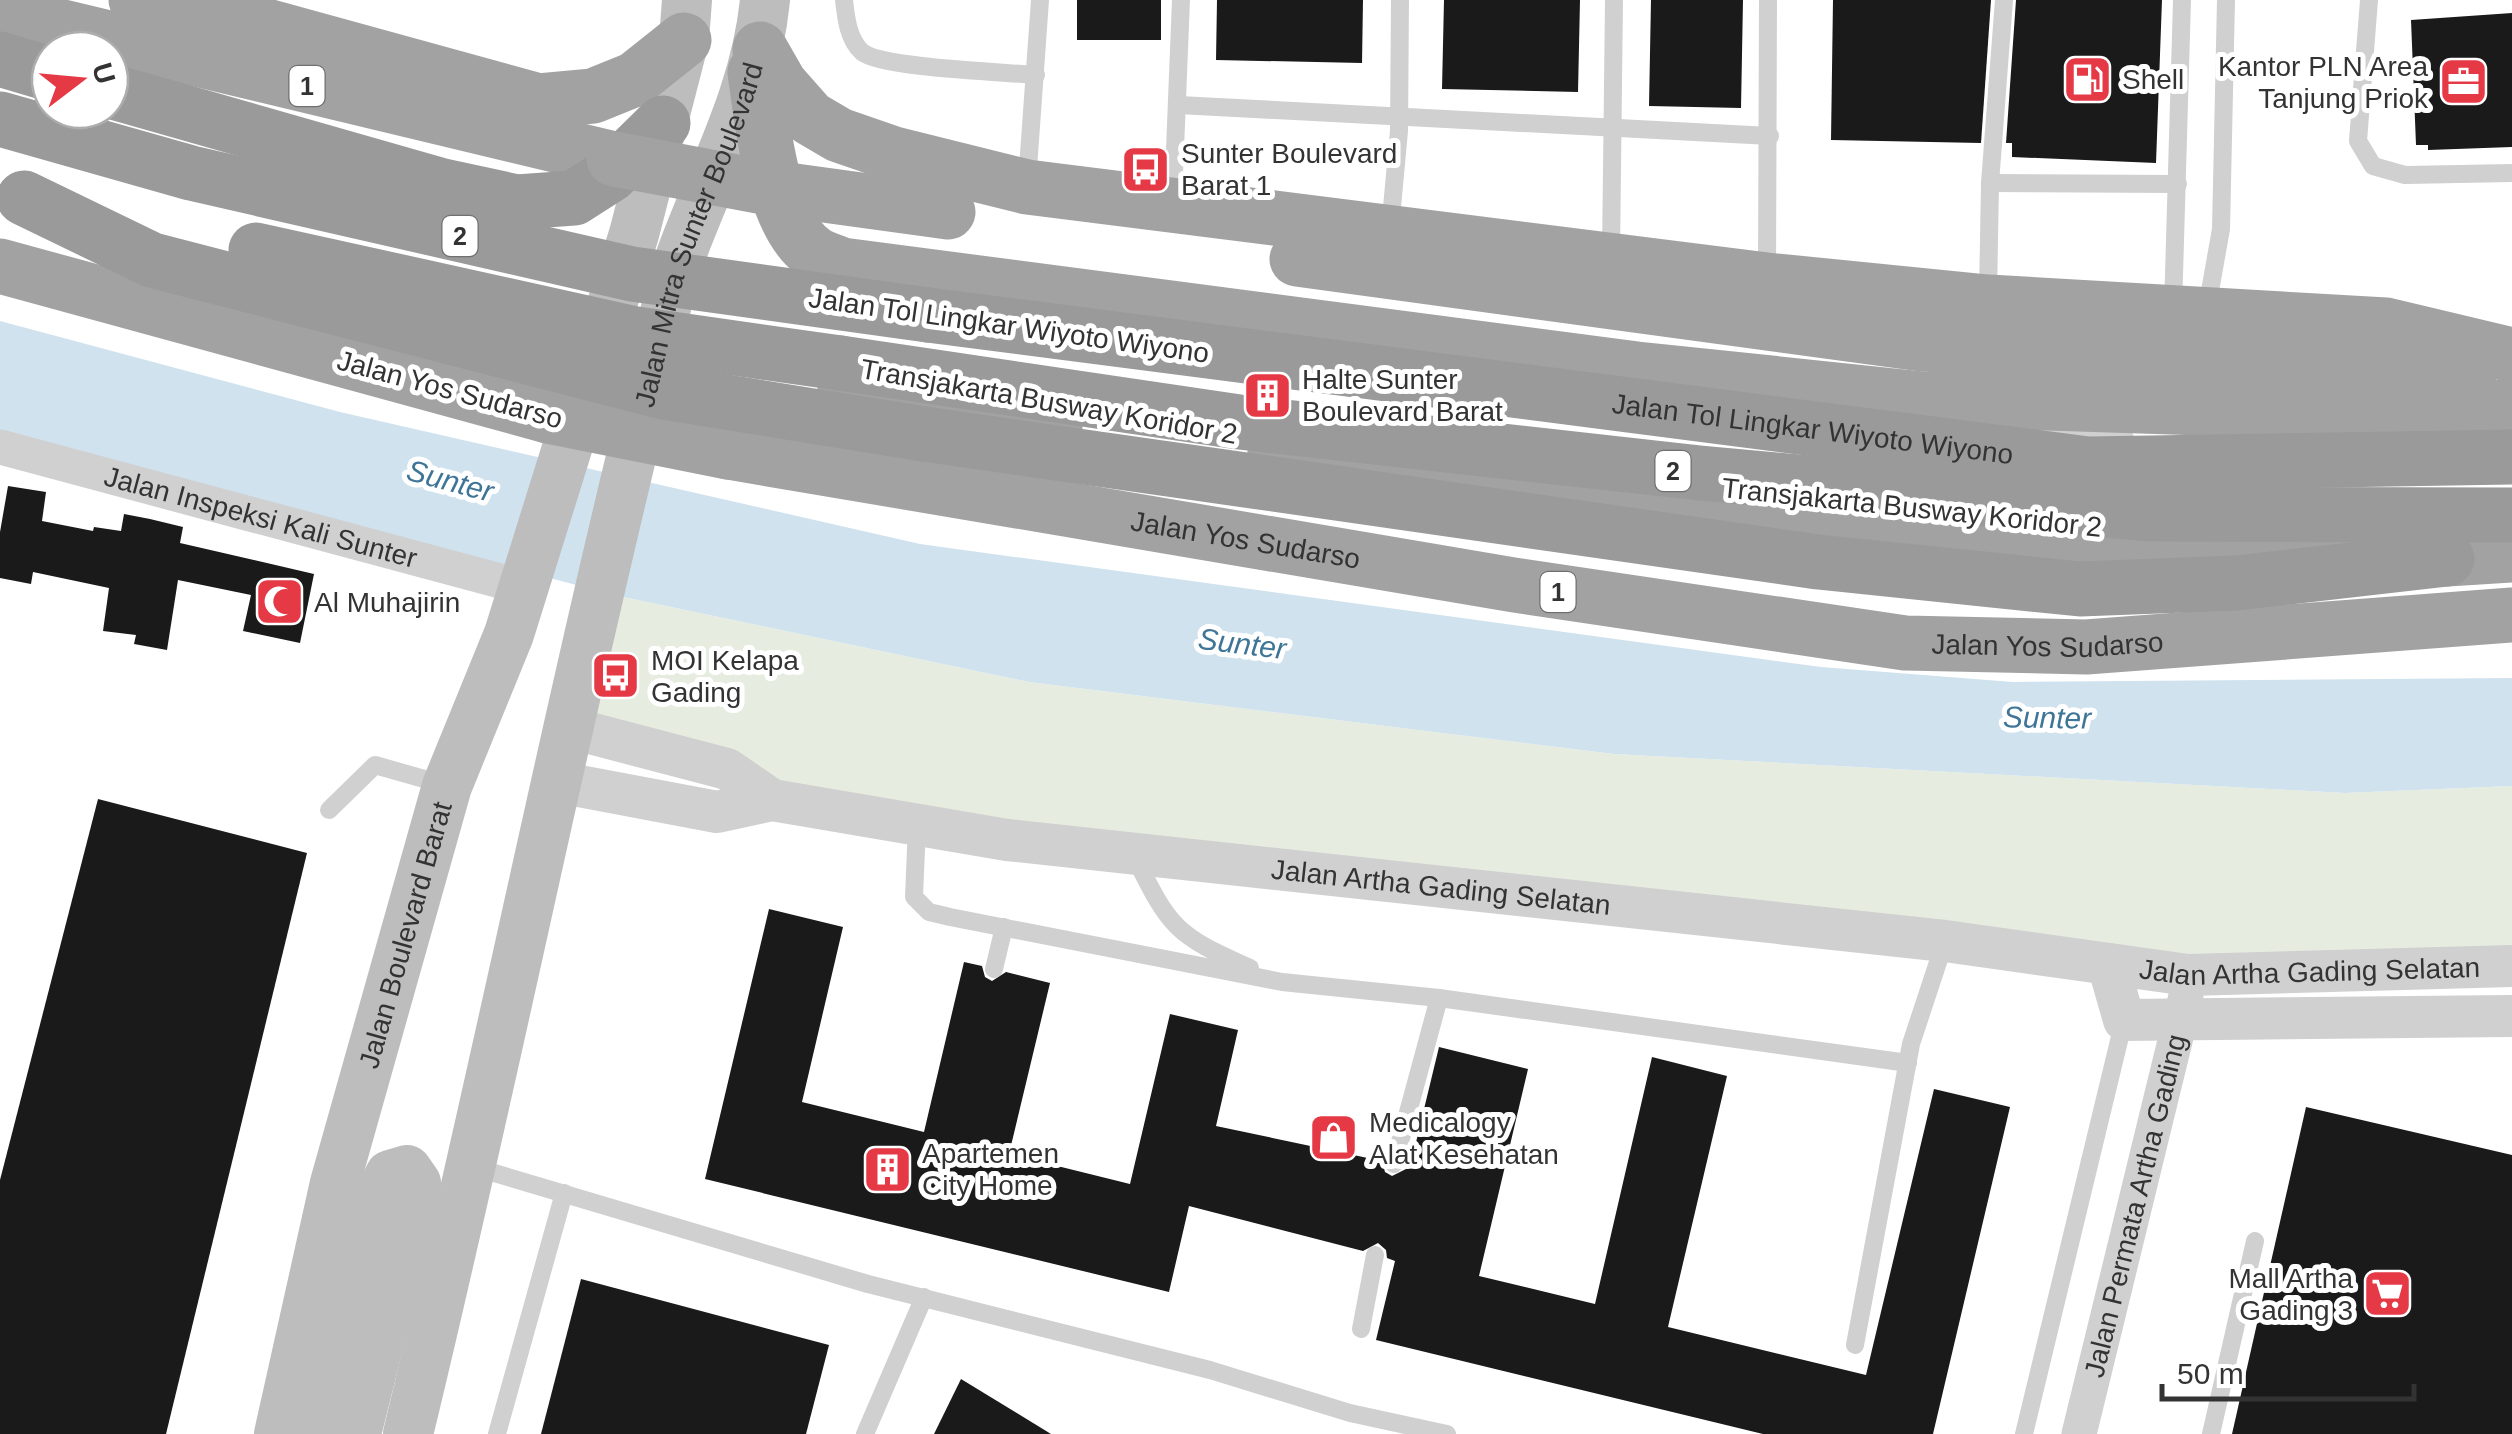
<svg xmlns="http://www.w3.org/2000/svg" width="2512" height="1434" font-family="Arial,sans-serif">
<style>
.green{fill:#e6ecdf}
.water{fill:#cfe2ee}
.building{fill:#1a1a1a}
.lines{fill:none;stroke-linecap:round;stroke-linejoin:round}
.service{stroke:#d0d0d0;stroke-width:18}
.minor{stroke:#d0d0d0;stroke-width:35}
.tertiary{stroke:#d0d0d0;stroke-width:42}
.secondary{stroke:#bdbdbd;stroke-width:50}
.trunk{stroke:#a2a2a2;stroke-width:55}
.motorway{stroke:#9a9a9a;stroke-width:55}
.trunk-bridge{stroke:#a2a2a2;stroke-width:55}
.motorway-bridge{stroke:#9a9a9a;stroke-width:55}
.labels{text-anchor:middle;stroke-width:10;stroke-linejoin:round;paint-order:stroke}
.shield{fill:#fff;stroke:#707070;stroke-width:2.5}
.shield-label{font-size:25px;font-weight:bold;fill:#333}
.poi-label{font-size:28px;fill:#333;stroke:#fff;text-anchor:start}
.street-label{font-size:28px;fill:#333;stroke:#fff}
.water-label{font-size:30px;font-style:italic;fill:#3f7597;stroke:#fff}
</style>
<rect width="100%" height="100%" fill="#fff"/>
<polygon class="green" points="614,595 1029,682 1614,754 2345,793 2512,786 2512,966 2188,975 772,800 567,727"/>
<polygon class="water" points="0,321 340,412 920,544 1821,667 2013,682 2512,678 2512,786 2345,793 1614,754 1029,682 614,595 0,433"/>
<g class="building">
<rect x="1077" y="0" width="84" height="40"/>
<polygon points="1217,0 1363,0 1362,63 1216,60"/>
<polygon points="1444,0 1580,0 1578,92 1442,89"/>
<polygon points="1651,0 1743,0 1741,108 1649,106"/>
<polygon points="1833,0 1991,0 1981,143 1831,140"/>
<polygon points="2016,0 2162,0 2156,163 2012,157 2012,143 2006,143"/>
<polygon points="2512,13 2512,147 2428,150 2428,145 2416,145 2411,20"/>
<polygon points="8,486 46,492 42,521 93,531 94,527 121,531 124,514 150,519 183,527 180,543 314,574 300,643 243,631 251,595 178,580 167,650 134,644 136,635 103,631 109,588 33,572 31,584 0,578 0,532"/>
<polygon points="98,799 307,853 166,1434 0,1434 0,1180"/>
<polygon points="769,909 843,927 802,1102 924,1132 964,962 982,966 985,977 992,981 1006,972 1050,983 1009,1154 1130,1184 1170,1014 1238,1030 1216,1126 1382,1161 1385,1172 1392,1176 1410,1167 1439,1047 1528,1069 1479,1276 1595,1304 1652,1057 1727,1076 1668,1327 1866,1375 1934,1089 2010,1107 1933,1434 1763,1434 1376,1340 1395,1261 1387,1258 1386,1250 1378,1243 1363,1251 1189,1206 1169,1292 705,1179"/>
<polygon points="2306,1107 2512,1155 2512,1434 2232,1434"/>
<polygon points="581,1279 829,1345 806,1434 541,1434"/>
<polygon points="961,1379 1051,1434 934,1434"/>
</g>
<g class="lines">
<g class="service">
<path d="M 844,0 C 846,18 848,39 862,52 C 881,68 1005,72 1036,75"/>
<polyline points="2369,0 2358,141 2373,166 2405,175 2512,173"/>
<polyline points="1179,105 1770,136"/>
<polyline points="1027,182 1040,0"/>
<polyline points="1990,183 2178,184"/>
<polyline points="1173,199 1181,0"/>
<polyline points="1390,229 1399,131 1400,0"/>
<polyline points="1611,254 1614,0"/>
<polyline points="1767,274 1768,0"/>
<polyline points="1988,296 1990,183 2004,0"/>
<polyline points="2207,308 2221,229 2226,0"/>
<polyline points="2173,309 2182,0"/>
<polyline points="2031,430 2125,438"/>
<polyline points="329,810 375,765 442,784"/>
<polyline points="917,825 914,897 929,912 950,917 1282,982 1439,998 1908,1063"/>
<path d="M 1134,855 C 1170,929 1176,935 1250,968"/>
<polyline points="994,969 1004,927"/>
<polyline points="1394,1164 1439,998"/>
<polyline points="474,1167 868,1284 1210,1370 1350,1413 1447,1434"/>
<polyline points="1361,1329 1375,1255"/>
<polyline points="1855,1345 1911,1044 1945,941"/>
<polyline points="497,1434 564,1193"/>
<polyline points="865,1434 924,1297"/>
<polyline points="2024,1434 2125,1016"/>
<polyline points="2211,1434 2255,1241"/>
</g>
<g class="minor">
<path id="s1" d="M 0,447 L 523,587"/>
<path id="s2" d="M 2079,1434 L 2186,996"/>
</g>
<g class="tertiary">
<polyline points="567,727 727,769 772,800"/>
<path id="s3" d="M 553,781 L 717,812 L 772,800 L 1007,840 L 1945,941 L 2188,975 L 2512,966"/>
<polyline points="2108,964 2124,1020 2512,1016"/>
</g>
<g class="secondary">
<path id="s4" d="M 279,1434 L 335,1183 L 447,786 L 509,634 L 634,234 L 684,40 L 687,0"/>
<polyline points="316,1434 339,1326 381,1193 390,1175 407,1170 416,1183 413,1206 356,1434"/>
<path id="s5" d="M 408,1434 C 492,1089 561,741 646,396 C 658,348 666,296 683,250 C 715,165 756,91 765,0"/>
</g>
<g class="trunk">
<polyline points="136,0 241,19 539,101 593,96 635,79 684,40"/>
<polyline points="0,12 614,159"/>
<polyline points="760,49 780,84 810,118 839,135 894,154 1027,187 1767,280 1988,302 2386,325 2512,355"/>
<path d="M 755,72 C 762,120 771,222 813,252 C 821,258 833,261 842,265 L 1637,369 L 1923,399 L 2263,410 L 2512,407"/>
<polyline points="1297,259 1922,344 2469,374"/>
<polyline points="0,266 548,416"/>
<polyline points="845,388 1055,428"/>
<path id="s6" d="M 728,452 L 1514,585 L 1905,643 L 2086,647 L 2512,615"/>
<polyline points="1274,458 1750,515 2447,559 2512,555"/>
</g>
<g class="motorway">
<polyline points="0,59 50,74"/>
<polyline points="110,91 439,185 517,202 574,198 610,175 663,123"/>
<path id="s7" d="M 928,315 L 2088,464 L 2512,457"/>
<polyline points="840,363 1239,422 1700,473 2149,514 2512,515"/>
<polyline points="924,434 1818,562 2080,589 2236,583 2447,559"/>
</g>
<g class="trunk-bridge">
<polyline points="614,159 758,186 948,212"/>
<polyline points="548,416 728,452"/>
</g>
<g class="motorway-bridge">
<polyline points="0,119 191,173 632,274 928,315"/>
<polyline points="24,198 152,260 664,392 924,434"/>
<polyline points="256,250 636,334 840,363"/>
</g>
</g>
<defs>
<symbol id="fuel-square" viewBox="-11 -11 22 22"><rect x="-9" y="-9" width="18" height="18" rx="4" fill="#e63946" stroke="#fff"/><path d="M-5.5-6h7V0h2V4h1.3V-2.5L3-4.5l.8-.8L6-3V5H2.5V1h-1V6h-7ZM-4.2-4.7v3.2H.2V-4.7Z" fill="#fff"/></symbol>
<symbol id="office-square" viewBox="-11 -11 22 22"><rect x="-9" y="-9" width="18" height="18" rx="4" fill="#e63946" stroke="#fff"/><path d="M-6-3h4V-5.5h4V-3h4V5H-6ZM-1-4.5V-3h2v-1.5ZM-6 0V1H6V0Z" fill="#fff"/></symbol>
<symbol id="bus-square" viewBox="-11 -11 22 22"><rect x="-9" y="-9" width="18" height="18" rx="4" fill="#e63946" stroke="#fff"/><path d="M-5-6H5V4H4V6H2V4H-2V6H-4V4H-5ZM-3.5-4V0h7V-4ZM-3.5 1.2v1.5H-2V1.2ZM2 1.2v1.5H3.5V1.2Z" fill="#fff"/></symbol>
<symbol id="building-square" viewBox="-11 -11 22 22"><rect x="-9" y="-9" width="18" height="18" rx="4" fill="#e63946" stroke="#fff"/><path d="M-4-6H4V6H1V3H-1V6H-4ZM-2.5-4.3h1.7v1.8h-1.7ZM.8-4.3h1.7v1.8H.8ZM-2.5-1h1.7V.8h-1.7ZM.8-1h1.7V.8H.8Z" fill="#fff"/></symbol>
<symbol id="mosque-square" viewBox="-11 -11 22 22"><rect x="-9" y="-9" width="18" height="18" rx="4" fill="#e63946" stroke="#fff"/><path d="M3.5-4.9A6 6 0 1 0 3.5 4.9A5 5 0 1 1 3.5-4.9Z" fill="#fff"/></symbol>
<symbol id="shop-square" viewBox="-11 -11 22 22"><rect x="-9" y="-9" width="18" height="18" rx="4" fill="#e63946" stroke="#fff"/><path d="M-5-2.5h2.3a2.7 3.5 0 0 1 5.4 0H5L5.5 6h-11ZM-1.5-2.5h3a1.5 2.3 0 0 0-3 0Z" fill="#fff"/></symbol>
<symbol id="supermarket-square" viewBox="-11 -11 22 22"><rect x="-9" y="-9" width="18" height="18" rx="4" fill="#e63946" stroke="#fff"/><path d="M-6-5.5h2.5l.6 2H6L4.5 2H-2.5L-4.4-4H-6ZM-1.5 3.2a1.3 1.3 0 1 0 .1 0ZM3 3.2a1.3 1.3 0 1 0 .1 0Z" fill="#fff"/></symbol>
</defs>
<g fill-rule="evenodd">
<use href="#fuel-square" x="2060" y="52" width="55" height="55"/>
<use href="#office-square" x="2436" y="54" width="55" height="55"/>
<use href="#bus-square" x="1118" y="142" width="55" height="55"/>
<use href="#building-square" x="1240" y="368" width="55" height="55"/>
<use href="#mosque-square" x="252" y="574" width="55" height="55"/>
<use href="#bus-square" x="588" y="648" width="55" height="55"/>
<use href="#shop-square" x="1306" y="1110" width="55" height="55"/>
<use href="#building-square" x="860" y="1142" width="55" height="55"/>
<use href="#supermarket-square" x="2360" y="1266" width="55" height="55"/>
</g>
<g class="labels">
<g class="shield">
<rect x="289.5" y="66" width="35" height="40" rx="8"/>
<rect x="442.5" y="216" width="35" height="40" rx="8"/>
<rect x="1655.5" y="451" width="35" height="40" rx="8"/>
<rect x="1540.5" y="572" width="35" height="40" rx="8"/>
</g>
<g class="shield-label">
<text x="307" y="95">1</text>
<text x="460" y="245">2</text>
<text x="1673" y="480">2</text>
<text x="1558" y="601">1</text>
</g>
<g class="poi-label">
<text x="2428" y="76" text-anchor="end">Kantor PLN Area<tspan x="2428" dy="32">Tanjung Priok</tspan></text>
<text x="2122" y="89">Shell</text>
<text x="1181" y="163">Sunter Boulevard<tspan x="1181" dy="32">Barat 1</tspan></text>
<text x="1302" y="389">Halte Sunter<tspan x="1302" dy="32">Boulevard Barat</tspan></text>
<text x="314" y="612">Al Muhajirin</text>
<text x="651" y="670">MOI Kelapa<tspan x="651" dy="32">Gading</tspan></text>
<text x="1369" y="1132">Medicalogy<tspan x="1369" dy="32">Alat Kesehatan</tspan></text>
<text x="922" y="1163">Apartemen<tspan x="922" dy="32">City Home</tspan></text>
<text x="2353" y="1288" text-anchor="end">Mall Artha<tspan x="2353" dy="32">Gading 3</tspan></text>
</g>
<g class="street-label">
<text dy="10" stroke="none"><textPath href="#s5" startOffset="1235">Jalan Mitra Sunter Boulevard</textPath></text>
<text transform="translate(1009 325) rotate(8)" y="10">Jalan Tol Lingkar Wiyoto Wiyono</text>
<text transform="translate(450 389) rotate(15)" y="10">Jalan Yos Sudarso</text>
<text transform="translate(1049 401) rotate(10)" y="10">Transjakarta Busway Koridor 2</text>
<text dy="10" stroke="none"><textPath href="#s7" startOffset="892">Jalan Tol Lingkar Wiyoto Wiyono</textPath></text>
<text transform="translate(1912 507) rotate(6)" y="10">Transjakarta Busway Koridor 2</text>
<text dy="10" stroke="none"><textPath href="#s1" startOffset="270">Jalan Inspeksi Kali Sunter</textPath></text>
<text dy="10" stroke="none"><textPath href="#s6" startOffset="525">Jalan Yos Sudarso</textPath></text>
<text dy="10" stroke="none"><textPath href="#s6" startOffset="1335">Jalan Yos Sudarso</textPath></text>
<text dy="10" stroke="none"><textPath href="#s3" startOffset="898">Jalan Artha Gading Selatan</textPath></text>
<text dy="10" stroke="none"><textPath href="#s4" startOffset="515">Jalan Boulevard Barat</textPath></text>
<text dy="10" stroke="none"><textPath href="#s3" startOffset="1772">Jalan Artha Gading Selatan</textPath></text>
<text dy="10" stroke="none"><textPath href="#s2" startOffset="235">Jalan Permata Artha Gading</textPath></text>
</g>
<g class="water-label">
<text transform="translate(450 481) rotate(15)" y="10">Sunter</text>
<text transform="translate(1242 644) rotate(7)" y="10">Sunter</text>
<text transform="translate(2047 718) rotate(1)" y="10">Sunter</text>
</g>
</g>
<g transform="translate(80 80) rotate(74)"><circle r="48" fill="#ffffff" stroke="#adadad" stroke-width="2.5"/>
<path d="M0-8L18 38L0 25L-18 38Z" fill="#e63946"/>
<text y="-15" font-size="28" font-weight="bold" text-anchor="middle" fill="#333333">U</text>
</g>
<path d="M2162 1384v15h252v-15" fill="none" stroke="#333333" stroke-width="5"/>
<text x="2177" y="1384" font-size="30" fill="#333333" stroke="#ffffff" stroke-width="8" paint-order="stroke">50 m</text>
</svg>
